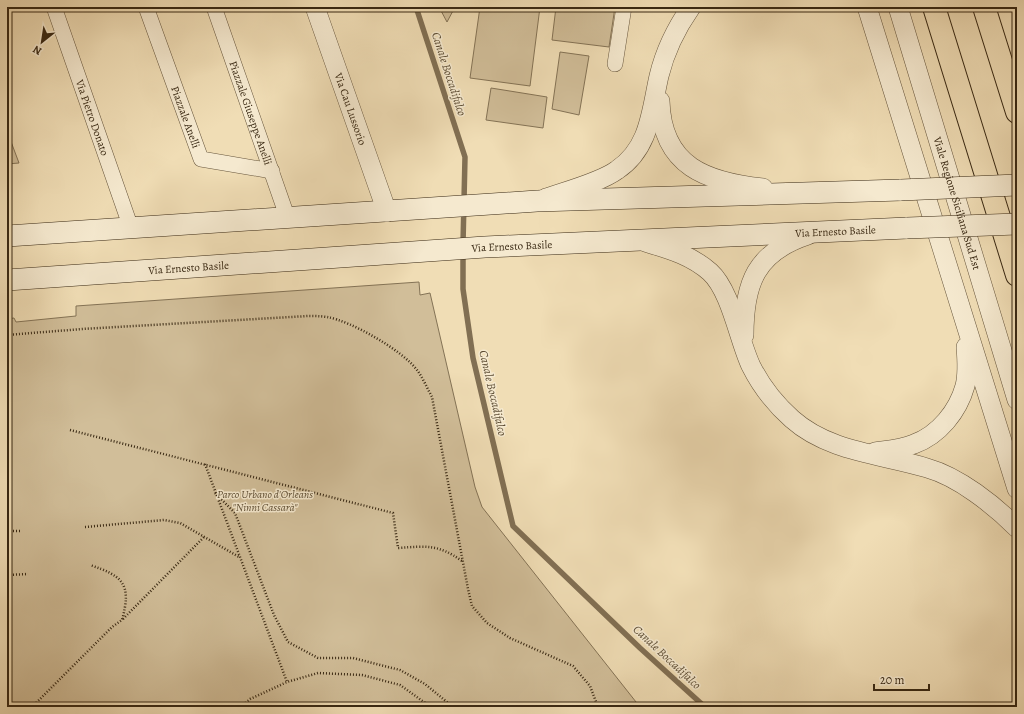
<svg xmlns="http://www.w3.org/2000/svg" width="1024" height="714" font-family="Alegreya,serif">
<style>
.green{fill:#d1be99;stroke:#847356}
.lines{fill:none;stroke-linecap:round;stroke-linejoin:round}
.stream{stroke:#816f53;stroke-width:5.5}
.minor-casing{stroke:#66553c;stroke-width:16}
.tertiary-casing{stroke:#66553c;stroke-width:20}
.secondary-casing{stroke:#382813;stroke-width:22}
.primary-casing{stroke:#382813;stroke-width:24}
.path{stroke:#382813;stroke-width:2.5;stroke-dasharray:1 2;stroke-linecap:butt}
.minor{stroke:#f5e9cf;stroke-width:15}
.tertiary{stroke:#f5e9cf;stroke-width:19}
.secondary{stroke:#f5e9cf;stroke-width:21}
.primary{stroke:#f0ddb5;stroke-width:22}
.secondary-bridge-casing{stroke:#382813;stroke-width:22;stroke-linecap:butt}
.secondary-bridge{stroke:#f5e9cf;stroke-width:21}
.labels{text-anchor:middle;stroke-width:3;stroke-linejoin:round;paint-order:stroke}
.street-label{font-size:11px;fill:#382813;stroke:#f5e9cf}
.park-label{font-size:11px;font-style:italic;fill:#5e4e34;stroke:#f5e9cf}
.water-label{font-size:12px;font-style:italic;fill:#5c4c33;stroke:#f5e9cf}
</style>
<rect width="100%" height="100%" fill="#f0ddb5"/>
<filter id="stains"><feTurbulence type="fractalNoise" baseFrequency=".005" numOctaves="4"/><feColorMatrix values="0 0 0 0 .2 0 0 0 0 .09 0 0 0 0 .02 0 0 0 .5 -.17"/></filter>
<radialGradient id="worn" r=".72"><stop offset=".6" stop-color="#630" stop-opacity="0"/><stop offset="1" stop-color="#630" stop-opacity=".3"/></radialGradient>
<g class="green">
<polygon points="439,7 455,7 447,22"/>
<polygon points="480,7 540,7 530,86 470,78"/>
<polygon points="556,7 615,7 609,47 552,40"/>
<polygon points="560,52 589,56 579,115 552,109"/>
<polygon points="491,88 547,97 543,128 486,120"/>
<polygon points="7,131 19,163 7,164"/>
<polygon points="419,282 420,295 430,293 475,487 482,507 640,707 7,707 7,319 14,318 16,322 76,316 76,306"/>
</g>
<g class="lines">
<g class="stream">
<polyline points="416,7 465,157 463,244"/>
<polyline points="463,253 463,289 473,358 513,526 640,648 705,707"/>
</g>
<defs>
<g id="minor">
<path id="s1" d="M 54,7 L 131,228"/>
<path id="s2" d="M 146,7 L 201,159 L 272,171"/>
<path id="s3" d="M 214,7 L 288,219"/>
<polyline points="615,64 624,7"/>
</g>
<g id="tertiary">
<path id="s4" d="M 315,7 L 387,212"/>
<polyline points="867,7 1017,489"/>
<path id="s5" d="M 898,7 L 1017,400"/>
<path d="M 660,101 C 662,167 707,182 763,188"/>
<path d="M 546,198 C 566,191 601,182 617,170 C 650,148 651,111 659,76 C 665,51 677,27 691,7"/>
<path d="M 645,242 C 668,249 691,255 710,272 C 731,291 739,341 751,366 C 761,386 775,404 792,419 C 829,452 881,454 927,468 C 959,477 994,505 1017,528"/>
<path d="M 744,335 C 744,283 756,252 808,235"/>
<path d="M 875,452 C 889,450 902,449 914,444 C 939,435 958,411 965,386 C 968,374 967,359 966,347"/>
</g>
<g id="secondary">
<polyline points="7,236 537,201 901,190"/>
<path id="s6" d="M 7,280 L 485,247 L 907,228"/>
</g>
<g id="primary">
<polyline points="934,7 1017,275"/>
<polyline points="984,7 1017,112"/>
</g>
</defs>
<use href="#minor" class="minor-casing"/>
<use href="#tertiary" class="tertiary-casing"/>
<use href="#secondary" class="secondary-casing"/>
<use href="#primary" class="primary-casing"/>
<g class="path">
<path d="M 7,335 L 82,329 L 308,316 C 314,316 320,316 327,317 C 351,321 402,350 417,370 C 423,378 427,388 432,397 L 468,589 L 472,606 L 487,623 L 510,638 L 573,666 L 590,686 L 598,707"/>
<path d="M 70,430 L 393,513 L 398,548 C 427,546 438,544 462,561"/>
<polyline points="205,464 287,682"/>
<polyline points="215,493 235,513 274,615 288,642 318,658 353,658 400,670 425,684 453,707"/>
<polyline points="85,527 164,520 180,523 239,557"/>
<polyline points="7,531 22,531"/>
<polyline points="7,575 28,574"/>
<polyline points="123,619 204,537"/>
<path d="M 32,707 L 112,627 L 122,620 C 132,584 123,576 90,565"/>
<polyline points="241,707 250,699 287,682 318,673 362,675 400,685 431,707"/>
</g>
<use href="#minor" class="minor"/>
<use href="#tertiary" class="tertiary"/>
<use href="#secondary" class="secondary"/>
<use href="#primary" class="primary"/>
<defs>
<g id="secondary-bridge">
<polyline points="901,190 1017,185"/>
<polyline points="907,228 1017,224"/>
</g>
</defs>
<use href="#secondary-bridge" class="secondary-bridge-casing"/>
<use href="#secondary-bridge" class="secondary-bridge"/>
</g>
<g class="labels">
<g class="street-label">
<text dy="4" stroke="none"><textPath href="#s4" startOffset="108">Via Cau Lussorio</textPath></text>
<text dy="4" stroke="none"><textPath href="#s3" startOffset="112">Piazzale Giuseppe Anelli</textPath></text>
<text dy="4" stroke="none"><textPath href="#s1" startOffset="117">Via Pietro Donato</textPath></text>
<text dy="4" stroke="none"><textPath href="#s2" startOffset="117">Piazzale Anelli</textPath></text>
<text dy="4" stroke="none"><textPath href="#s5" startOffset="205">Viale Regione Siciliana Sud Est</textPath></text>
<text dy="4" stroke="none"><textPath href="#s6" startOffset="830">Via Ernesto Basile</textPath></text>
<text dy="4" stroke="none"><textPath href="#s6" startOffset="506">Via Ernesto Basile</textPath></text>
<text dy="4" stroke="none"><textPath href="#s6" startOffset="182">Via Ernesto Basile</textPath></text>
</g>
<g class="park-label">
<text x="265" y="498">Parco Urbano d'Orleans<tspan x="265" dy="13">"Ninni Cassarà"</tspan></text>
</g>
<g class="water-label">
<text transform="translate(449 74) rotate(72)" y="4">Canale Boccadifalco</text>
<text transform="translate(493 393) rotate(77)" y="4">Canale Boccadifalco</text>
<text transform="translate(667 657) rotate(43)" y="4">Canale Boccadifalco</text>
</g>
</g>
<rect width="1024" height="714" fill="none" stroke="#f0ddb5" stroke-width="24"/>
<rect x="8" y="8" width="1008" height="698" fill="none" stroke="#382813" stroke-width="2"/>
<rect x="12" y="12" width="1000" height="690" fill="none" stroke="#382813"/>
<g transform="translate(42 42) rotate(210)" stroke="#f5e9cf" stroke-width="3" paint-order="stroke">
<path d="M0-3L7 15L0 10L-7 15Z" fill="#382813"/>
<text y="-6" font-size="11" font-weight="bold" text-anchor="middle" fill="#382813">N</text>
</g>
<path d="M874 684v6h55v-6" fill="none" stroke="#382813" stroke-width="2"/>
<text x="880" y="684" font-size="12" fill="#382813" stroke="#f5e9cf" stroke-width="3" paint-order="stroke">20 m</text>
<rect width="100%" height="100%" filter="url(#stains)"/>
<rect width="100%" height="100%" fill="url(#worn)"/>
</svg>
